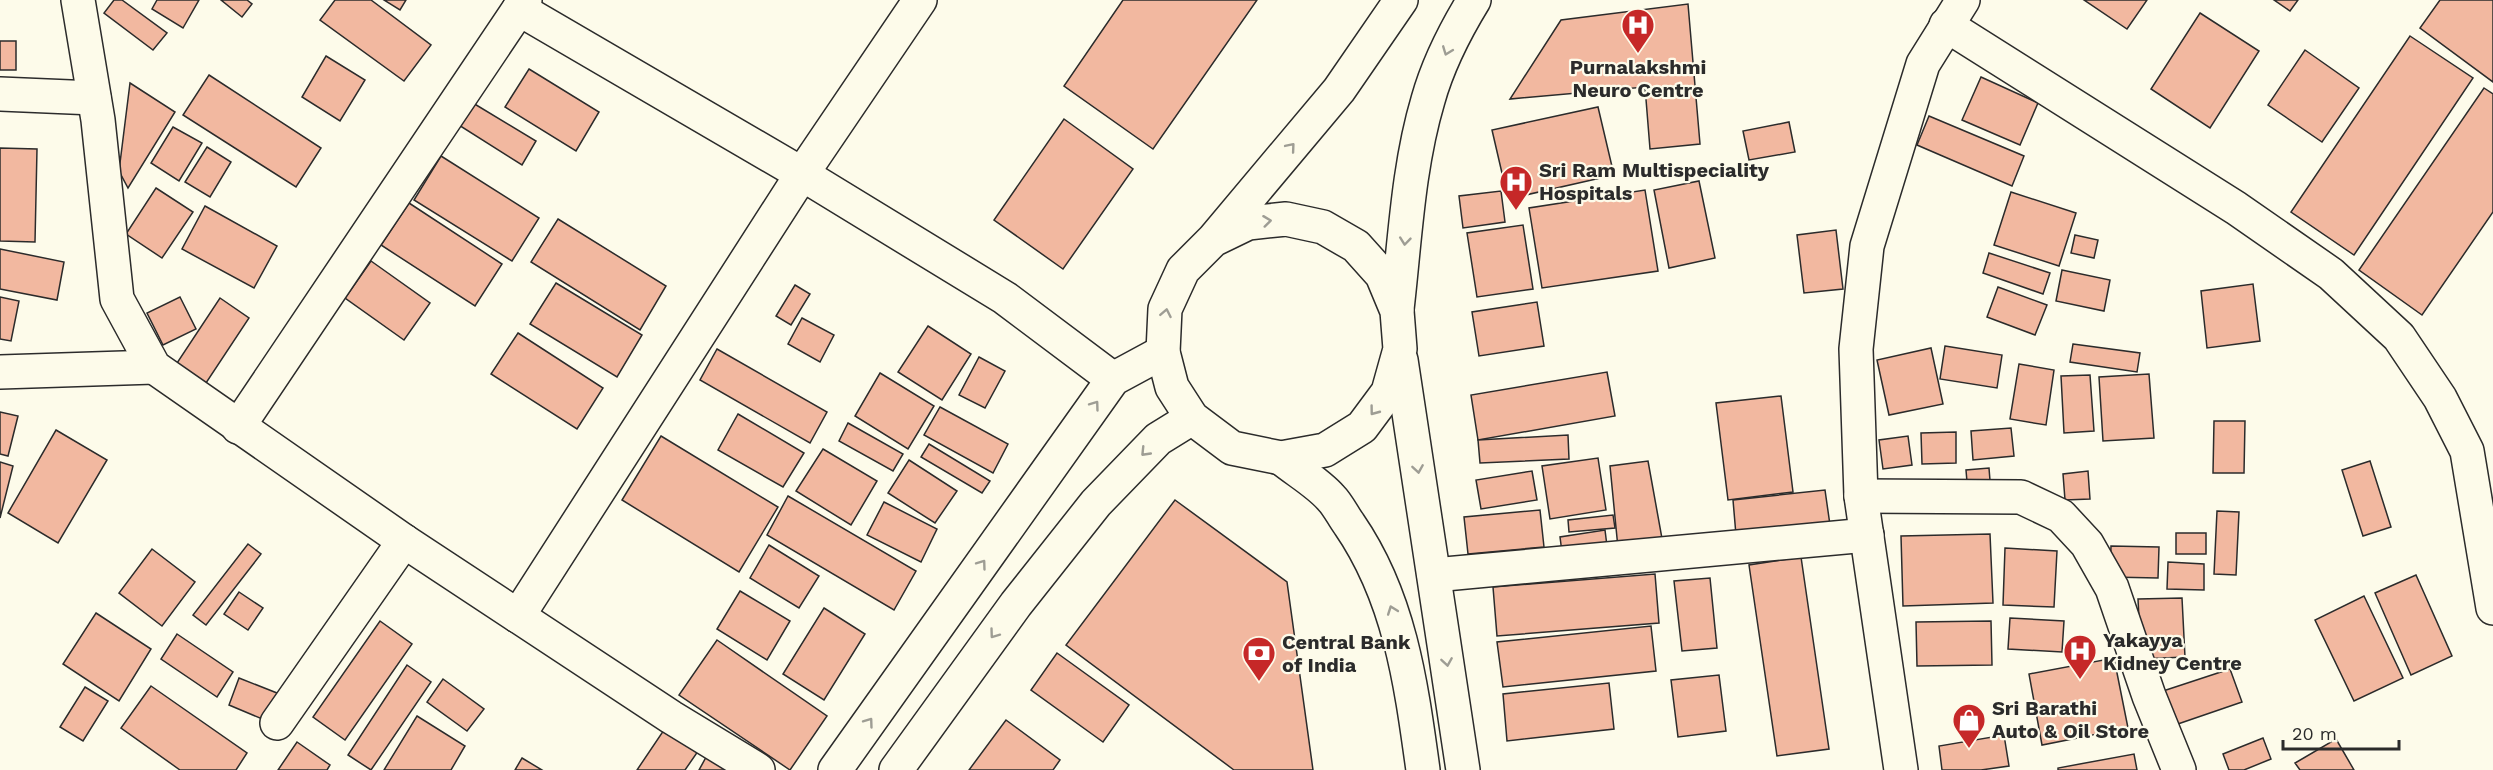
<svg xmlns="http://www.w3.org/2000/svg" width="2493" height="770" font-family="'Work Sans',sans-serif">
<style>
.building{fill:#f2b8a0;stroke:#2b2b2b;stroke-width:1.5}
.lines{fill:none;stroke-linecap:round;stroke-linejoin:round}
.minor-casing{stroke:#2b2b2b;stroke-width:36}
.tertiary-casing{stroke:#2b2b2b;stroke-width:36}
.primary-casing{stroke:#2b2b2b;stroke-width:36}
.trunk-casing{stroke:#2b2b2b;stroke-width:36}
.minor{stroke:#fdfbea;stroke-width:33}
.tertiary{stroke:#fdfbea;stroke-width:33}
.primary{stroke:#fdfbea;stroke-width:33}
.trunk{stroke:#fdfbea;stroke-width:33}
.oneway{stroke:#9e9d94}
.labels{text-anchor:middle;stroke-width:4.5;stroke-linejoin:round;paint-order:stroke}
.poi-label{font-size:20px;font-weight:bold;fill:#2b2b2b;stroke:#fdfbea;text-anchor:start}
</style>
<rect width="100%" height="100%" fill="#fdfbea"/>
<g class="building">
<polygon points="114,0 122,0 167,33 153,50 104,13"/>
<polygon points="157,0 199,0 183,28 152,9"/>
<polygon points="221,0 247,0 252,4 242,17"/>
<polygon points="335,0 371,0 431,45 404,81 320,20"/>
<polygon points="384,0 406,0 400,10"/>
<polygon points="1123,0 1257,0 1153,149 1064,86"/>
<polygon points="2084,0 2147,0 2127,29"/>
<polygon points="2274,0 2298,0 2290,11"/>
<polygon points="2440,0 2493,0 2493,82 2420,28"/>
<polygon points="1688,4 1700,144 1650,149 1645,87 1510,99 1561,20"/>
<polygon points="2200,13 2259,51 2210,128 2151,89"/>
<polygon points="2410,36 2473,78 2354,255 2291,212"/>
<rect x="0" y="41" width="16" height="29"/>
<polygon points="2305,50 2359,88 2322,142 2268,105"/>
<polygon points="326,56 365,80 340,121 302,97"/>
<polygon points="529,69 599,112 576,151 505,107"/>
<polygon points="209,75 321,148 296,187 183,115"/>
<polygon points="1981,77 2038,103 2020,145 1962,120"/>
<polygon points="130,83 175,112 128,188 119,171"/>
<polygon points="2484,88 2493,94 2493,212 2422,315 2359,270"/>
<polygon points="468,100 536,141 522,165 454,122"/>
<polygon points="1598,107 1614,175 1508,199 1492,130"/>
<polygon points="1929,116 2024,156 2012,186 1917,145"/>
<polygon points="1064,119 1133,169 1063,269 994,220"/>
<polygon points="1789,122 1795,152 1749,160 1743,131"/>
<polygon points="173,127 202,143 179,181 151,163"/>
<polygon points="207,147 231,162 210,197 185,182"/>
<polygon points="0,148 37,149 35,242 0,241"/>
<polygon points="441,156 539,218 512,261 414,200"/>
<polygon points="1699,181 1715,258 1669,268 1654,190"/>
<polygon points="156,188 193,212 162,258 126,234"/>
<polygon points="1645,190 1658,271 1542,288 1529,208"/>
<polygon points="1501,191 1505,222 1463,228 1459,196"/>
<polygon points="2011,192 2076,213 2059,266 1994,245"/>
<polygon points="409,203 502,264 475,306 381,245"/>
<polygon points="205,206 277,246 254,288 182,249"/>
<polygon points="558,219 666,286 640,330 531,262"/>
<polygon points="1523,225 1533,289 1477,297 1467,233"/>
<polygon points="1836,230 1843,289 1804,293 1797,235"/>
<polygon points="2075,235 2098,240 2094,258 2071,253"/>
<polygon points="0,249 64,262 57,300 0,289"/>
<polygon points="1989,253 2050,273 2043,294 1983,273"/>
<polygon points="371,261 430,303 404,340 345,298"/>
<polygon points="2062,270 2110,280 2104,311 2056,301"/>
<polygon points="556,283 642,335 617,377 530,324"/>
<polygon points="2253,284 2260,341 2207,348 2201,291"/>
<polygon points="795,285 810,294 791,325 776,316"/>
<polygon points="1998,287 2047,305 2035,335 1987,317"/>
<polygon points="0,297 19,301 11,341 0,339"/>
<polygon points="180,297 196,329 163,345 147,313"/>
<polygon points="220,298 249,318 206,383 177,363"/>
<polygon points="1537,302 1544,346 1479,356 1472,312"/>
<polygon points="802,318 834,335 820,362 788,344"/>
<polygon points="928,326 971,354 942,400 898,372"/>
<polygon points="518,333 603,388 577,429 491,374"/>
<polygon points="2073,344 2140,353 2137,372 2070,362"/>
<polygon points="1945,346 2002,355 1997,388 1940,379"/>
<polygon points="1931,348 1943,404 1889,415 1877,360"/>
<polygon points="717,349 827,412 810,443 700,380"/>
<polygon points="979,357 1005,371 985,408 959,395"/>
<polygon points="2019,364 2054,370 2046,425 2010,419"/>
<polygon points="1607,372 1615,416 1478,440 1471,395"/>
<polygon points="880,373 934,406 908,449 855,416"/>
<polygon points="2149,374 2154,438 2103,441 2099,377"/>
<polygon points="2090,375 2094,431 2064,433 2061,376"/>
<polygon points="1781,396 1793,492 1728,500 1716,403"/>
<polygon points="940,407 1008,444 993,473 924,435"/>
<polygon points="0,412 18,416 8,456 0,454"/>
<polygon points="738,414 804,453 783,487 718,450"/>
<polygon points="2214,421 2245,421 2244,473 2213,473"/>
<polygon points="848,423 903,454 893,471 839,441"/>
<polygon points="2011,428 2014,456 1973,460 1971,431"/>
<polygon points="56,430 107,460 58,543 8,513"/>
<polygon points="1956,432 1956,463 1922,464 1921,433"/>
<polygon points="1568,435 1569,459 1480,463 1478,440"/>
<polygon points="661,436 778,507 739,572 622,500"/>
<polygon points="1908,436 1912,465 1883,469 1879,440"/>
<polygon points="929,444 990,481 982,493 921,457"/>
<polygon points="823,449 877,481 851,525 796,491"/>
<polygon points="1598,458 1606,510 1550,519 1542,466"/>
<polygon points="909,460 957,491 935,523 888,493"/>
<polygon points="1648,461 1663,544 1618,548 1610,466"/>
<polygon points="2370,461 2391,527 2363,536 2342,470"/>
<polygon points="0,462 13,466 0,518"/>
<polygon points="1989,468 1991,493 1968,494 1966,470"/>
<polygon points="1532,471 1537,500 1481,509 1476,480"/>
<polygon points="2088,471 2090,499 2065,500 2063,474"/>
<polygon points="1825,490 1830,525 1736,535 1733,500"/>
<polygon points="788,496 916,571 894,610 767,535"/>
<polygon points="1175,500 1287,582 1313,770 1234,770 1066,645"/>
<polygon points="884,502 937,529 921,562 867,535"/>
<polygon points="1540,510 1544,547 1468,554 1464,517"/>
<polygon points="2217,511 2239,512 2236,575 2214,574"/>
<polygon points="1613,515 1615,528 1569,532 1568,520"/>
<polygon points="1605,530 1608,554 1563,560 1560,537"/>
<rect x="2176" y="533" width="30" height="21"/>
<polygon points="1990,534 1993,603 1903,606 1901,536"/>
<polygon points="248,544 261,554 206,625 193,615"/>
<polygon points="769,545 819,576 799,608 750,578"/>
<polygon points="2111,546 2159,547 2158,578 2110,577"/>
<polygon points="2005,548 2057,551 2054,607 2003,605"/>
<polygon points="152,549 195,582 162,626 119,593"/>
<polygon points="1801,557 1829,749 1777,756 1749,565"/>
<polygon points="2168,562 2204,564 2204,590 2167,589"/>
<polygon points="1655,574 1659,623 1497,636 1493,587"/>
<polygon points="2416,575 2452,656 2411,675 2375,593"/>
<polygon points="1710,578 1717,648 1682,651 1674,581"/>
<polygon points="740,591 790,621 767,660 717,629"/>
<polygon points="239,592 263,608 248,630 224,614"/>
<polygon points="2364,596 2403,678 2354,701 2315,620"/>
<polygon points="2182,598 2185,657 2141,659 2138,599"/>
<polygon points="824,608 865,634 824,700 783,674"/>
<polygon points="96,613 151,649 119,701 63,664"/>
<polygon points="2010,618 2064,621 2062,652 2008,649"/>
<polygon points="380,621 412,644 345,740 313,717"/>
<polygon points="1991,621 1992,665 1917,666 1916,622"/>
<polygon points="1651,626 1656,671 1503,687 1497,642"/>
<polygon points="177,634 233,672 217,697 161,659"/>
<polygon points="717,640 827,716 790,770 679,695"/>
<polygon points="1057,653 1129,705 1103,742 1031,690"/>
<polygon points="2114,658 2128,728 2042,745 2029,674"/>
<polygon points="407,665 431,682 371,770 348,755"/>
<polygon points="2230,669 2242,702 2172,726 2160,692"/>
<polygon points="1719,675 1726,731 1678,737 1671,680"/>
<polygon points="239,678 277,693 267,721 229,705"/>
<polygon points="443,679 484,709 467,731 427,702"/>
<polygon points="1609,683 1614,729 1507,741 1503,694"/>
<polygon points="151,686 247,753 236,770 180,770 121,728"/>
<polygon points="85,687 108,701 83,741 60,727"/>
<polygon points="417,716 465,746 451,770 384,770"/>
<polygon points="1006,720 1060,760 1053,770 969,770"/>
<polygon points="670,721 703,744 685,770 637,770"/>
<polygon points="2004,735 2009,766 1981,770 1942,770 1939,746"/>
<polygon points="2263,738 2271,759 2244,770 2229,770 2223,754"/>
<polygon points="2336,739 2354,770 2300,770 2295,763"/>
<polygon points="297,742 330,765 327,770 278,770"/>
<polygon points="710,750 748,770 699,770"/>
<polygon points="2134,754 2137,770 2058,770 2058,768"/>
<polygon points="522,758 542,770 515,770"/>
</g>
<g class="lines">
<defs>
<g id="minor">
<polyline points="519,9 802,174 1005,298 1113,379"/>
<polyline points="1946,25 2236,208 2331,274 2399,337 2440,398 2467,451 2493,608"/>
<polyline points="0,94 94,98"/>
<polyline points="0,372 154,367"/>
<polyline points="238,427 525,0"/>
<polyline points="1861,496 2021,497 2061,516 2087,544 2112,588 2149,696 2179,770"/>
<polyline points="1434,575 1867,535"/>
<polyline points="518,616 802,174 920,0"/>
<polyline points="277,723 404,541"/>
<polyline points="1901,770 1861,496 1856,349 1867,246 1923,64 1963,0"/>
</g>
<polyline id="tertiary" points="78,0 98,120 117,299 154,367 404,541 671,717 758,770"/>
<g id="primary">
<polyline points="835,770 1113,379 1163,352"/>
<polyline points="896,770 1016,604 1096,503 1158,439 1192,418"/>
</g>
<g id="trunk">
<polyline points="1213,240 1248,223 1286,219 1323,227 1356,246 1382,275 1397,311 1400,349 1388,392 1362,427 1325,450 1281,458 1232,448 1192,418 1172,387 1163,352 1165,309 1183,270 1213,240 1339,90 1401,0"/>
<path d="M 1397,309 C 1405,240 1408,167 1428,100 C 1438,64 1455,31 1474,0"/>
<polyline points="1401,360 1463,770"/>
<path d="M 1281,458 C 1297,471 1318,483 1331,498 C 1338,505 1343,516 1349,524 C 1400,598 1411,683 1423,770"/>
</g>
</defs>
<use href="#minor" class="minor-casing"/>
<use href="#tertiary" class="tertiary-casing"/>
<use href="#primary" class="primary-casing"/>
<use href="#trunk" class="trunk-casing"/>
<use href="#minor" class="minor"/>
<use href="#tertiary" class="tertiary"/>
<use href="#primary" class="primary"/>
<use href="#trunk" class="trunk"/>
</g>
<defs><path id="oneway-chevron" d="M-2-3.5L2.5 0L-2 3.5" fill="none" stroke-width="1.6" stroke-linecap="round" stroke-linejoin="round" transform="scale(1.5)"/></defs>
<g class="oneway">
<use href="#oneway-chevron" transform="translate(1447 51) rotate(111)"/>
<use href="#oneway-chevron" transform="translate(1291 147) rotate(-50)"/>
<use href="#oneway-chevron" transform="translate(1267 221) rotate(-7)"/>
<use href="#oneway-chevron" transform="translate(1405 241) rotate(96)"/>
<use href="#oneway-chevron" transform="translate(1166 313) rotate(-79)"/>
<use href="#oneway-chevron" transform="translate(1095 405) rotate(-54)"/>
<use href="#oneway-chevron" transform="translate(1374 411) rotate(127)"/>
<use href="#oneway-chevron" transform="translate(1145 452) rotate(134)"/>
<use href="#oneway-chevron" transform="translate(1418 469) rotate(81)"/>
<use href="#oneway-chevron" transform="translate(982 564) rotate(-54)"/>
<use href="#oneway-chevron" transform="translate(1392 610) rotate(-110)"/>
<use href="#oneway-chevron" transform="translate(994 634) rotate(126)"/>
<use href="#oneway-chevron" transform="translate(1447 662) rotate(81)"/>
<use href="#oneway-chevron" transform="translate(869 722) rotate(-54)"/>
</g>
<defs>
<symbol id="hospital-pin" viewBox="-11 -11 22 30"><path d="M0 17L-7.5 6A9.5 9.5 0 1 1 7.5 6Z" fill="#c62828" stroke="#fdfbea"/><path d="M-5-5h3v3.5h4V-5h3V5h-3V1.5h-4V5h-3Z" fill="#fff"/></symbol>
<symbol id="bank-pin" viewBox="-11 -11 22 30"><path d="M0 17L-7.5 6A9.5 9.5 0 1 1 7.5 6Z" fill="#c62828" stroke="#fdfbea"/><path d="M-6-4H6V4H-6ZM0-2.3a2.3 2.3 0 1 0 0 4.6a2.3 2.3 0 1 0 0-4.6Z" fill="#fff"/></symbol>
<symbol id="shop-pin" viewBox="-11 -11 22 30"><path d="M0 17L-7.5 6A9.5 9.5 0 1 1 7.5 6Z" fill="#c62828" stroke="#fdfbea"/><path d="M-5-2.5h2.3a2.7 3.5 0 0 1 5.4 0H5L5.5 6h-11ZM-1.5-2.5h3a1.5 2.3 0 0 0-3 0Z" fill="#fff"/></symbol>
</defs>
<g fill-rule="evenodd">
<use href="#hospital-pin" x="1619" y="6" width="38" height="52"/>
<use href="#hospital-pin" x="1497" y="163" width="38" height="52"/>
<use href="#hospital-pin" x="2061" y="632" width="38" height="52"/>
<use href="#bank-pin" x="1240" y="634" width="38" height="52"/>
<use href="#shop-pin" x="1950" y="701" width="38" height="52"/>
</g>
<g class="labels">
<g class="poi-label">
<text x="1638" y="74" text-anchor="middle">Purnalakshmi<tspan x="1638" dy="23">Neuro Centre</tspan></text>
<text x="1539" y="177">Sri Ram Multispeciality<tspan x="1539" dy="23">Hospitals</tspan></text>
<text x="2103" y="647">Yakayya<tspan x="2103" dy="23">Kidney Centre</tspan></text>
<text x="1282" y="649">Central Bank<tspan x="1282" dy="23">of India</tspan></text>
<text x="1992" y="715">Sri Barathi<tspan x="1992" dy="23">Auto &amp; Oil Store</tspan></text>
</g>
</g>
<path d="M2283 740v9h116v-9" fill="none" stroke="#2b2b2b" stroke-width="3"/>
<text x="2292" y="740" font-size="18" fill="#2b2b2b" stroke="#fdfbea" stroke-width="4.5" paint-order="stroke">20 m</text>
</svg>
